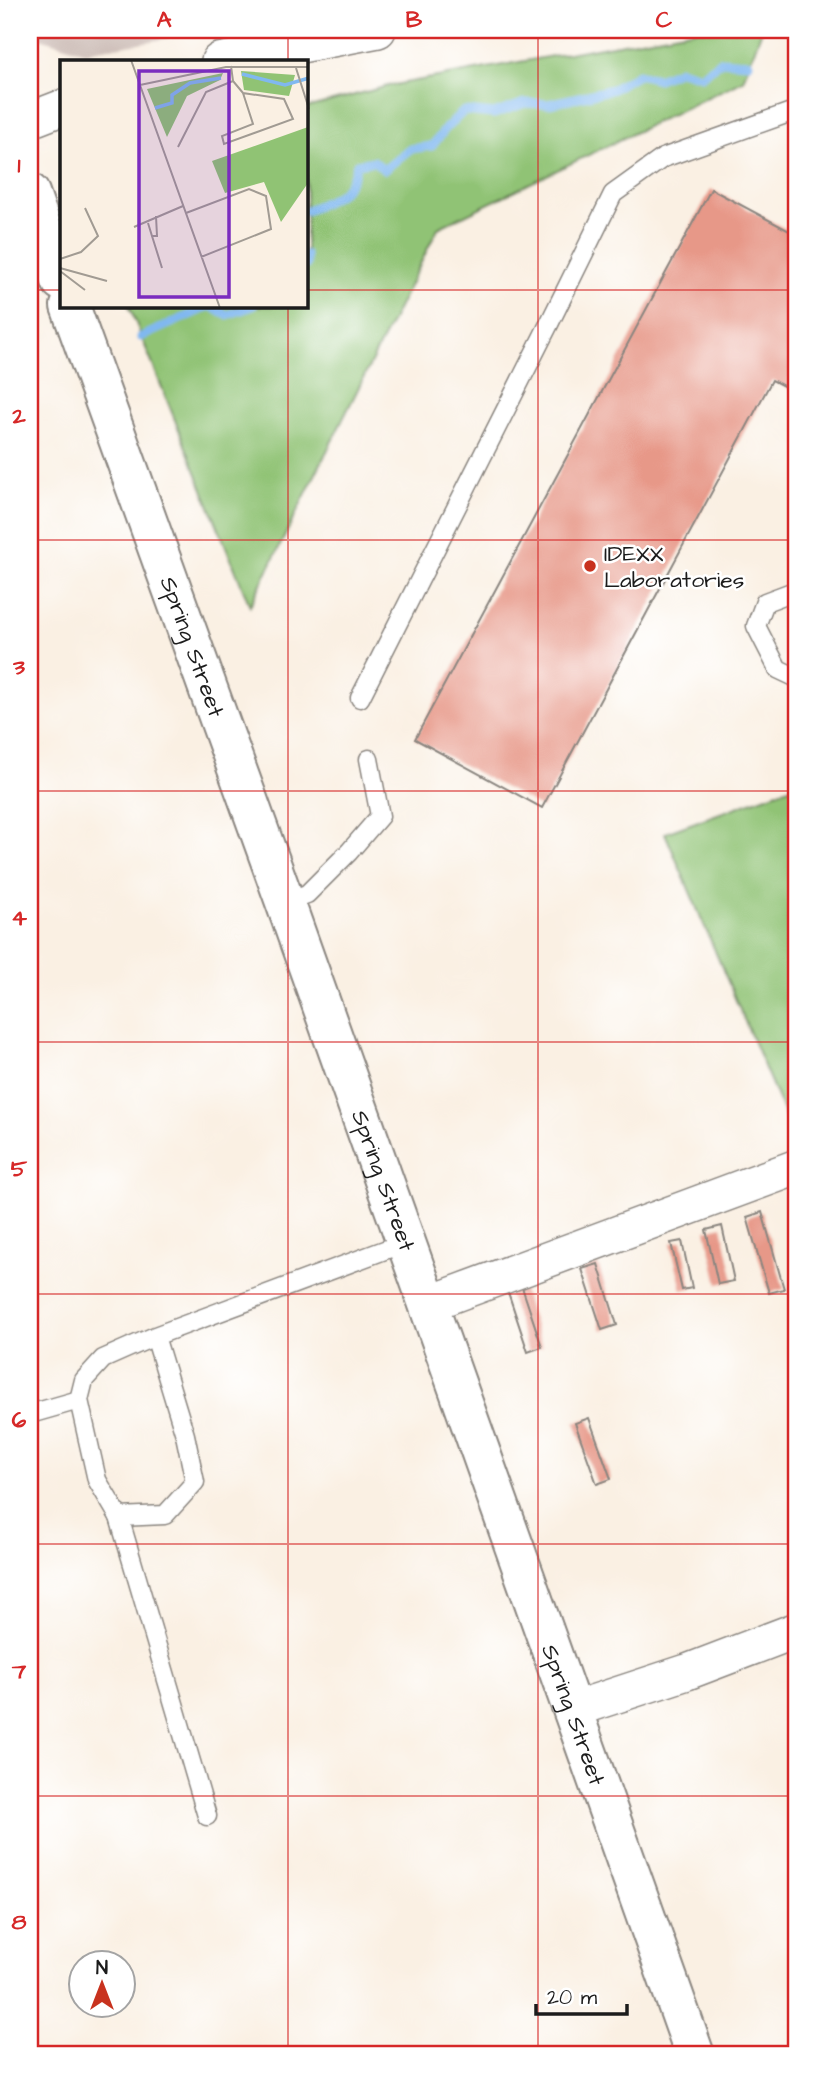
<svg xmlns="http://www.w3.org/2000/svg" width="827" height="2085" font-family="'Architects Daughter',sans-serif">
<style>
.industrial{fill:#cfc0ba}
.green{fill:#90c374;stroke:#567048;stroke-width:2}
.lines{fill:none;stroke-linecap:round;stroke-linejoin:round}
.stream{stroke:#80b8f0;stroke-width:9}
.building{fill:#e79888}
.service-casing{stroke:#8b8680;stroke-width:21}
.minor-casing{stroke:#8b8680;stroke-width:38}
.primary-casing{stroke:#8b8680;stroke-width:42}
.service{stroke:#fff;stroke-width:18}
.minor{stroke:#fff;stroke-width:35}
.primary{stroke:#fff;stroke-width:38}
.grid{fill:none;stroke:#d62828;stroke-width:2;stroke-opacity:0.55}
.poi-dot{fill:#c8321e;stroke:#fff;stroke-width:2.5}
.labels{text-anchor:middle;stroke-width:5;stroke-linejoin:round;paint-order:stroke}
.poi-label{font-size:23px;fill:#1c1c1c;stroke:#fff;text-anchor:start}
.street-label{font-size:23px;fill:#1c1c1c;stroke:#fff}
.inset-river{fill:none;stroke:#80b8f0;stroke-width:3.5}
.inset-road{fill:none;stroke:#a19b93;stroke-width:2}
.view{fill:#7b2cbf;fill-opacity:0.15;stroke:#7b2cbf;stroke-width:3.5}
.inset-edge{fill:none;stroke:#1c1c1c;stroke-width:3.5}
.neatline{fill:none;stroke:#d62828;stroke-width:2.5}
.grid-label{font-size:23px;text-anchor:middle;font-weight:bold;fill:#d62828}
</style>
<rect width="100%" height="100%" fill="#fff"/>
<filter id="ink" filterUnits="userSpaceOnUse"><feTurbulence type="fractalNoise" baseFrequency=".0143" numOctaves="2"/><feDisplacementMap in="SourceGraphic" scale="14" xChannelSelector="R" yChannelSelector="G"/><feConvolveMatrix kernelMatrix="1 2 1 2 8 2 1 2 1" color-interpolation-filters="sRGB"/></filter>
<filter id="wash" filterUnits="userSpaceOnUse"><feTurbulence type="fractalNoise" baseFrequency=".00686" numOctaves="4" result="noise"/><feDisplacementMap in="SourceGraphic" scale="28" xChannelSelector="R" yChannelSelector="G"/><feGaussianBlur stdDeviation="1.57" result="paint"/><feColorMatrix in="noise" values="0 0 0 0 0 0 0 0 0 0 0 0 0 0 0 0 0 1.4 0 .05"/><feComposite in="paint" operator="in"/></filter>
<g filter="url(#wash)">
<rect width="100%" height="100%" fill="#faf0e3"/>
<polygon class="industrial" points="30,30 217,30 85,52 30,35"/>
<g class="green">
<polygon points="695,30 762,30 743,80 438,228 250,606 129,306 306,306 306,108 388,86"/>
<polygon points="797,785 797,1121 788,1123 665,833"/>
</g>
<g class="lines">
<g class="stream">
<path d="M 306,211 C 334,197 349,196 357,164 L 374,161 L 384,170 L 410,149 L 432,146 L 446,128 L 464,111 L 494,114 L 525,103 L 549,104 L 613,89 L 638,74 L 658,79 L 680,70 L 701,76 L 721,61 L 749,63"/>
<polyline points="306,255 306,265"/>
<polyline points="210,306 227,315 253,306"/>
<polyline points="141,337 210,306"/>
</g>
</g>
<g id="blocks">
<g class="building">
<polygon points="711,189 797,235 797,393 772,380 542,808 415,739"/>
<polygon points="762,1212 784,1289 769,1293 747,1217"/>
<polygon points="722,1226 734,1281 718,1284 706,1230"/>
<polygon points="682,1241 692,1288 682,1290 671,1243"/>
<polygon points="598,1264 617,1325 602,1330 582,1269"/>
<polygon points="522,1287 542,1347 528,1352 508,1292"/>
<polygon points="589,1418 611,1479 597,1484 575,1423"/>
</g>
</g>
</g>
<g filter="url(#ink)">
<use href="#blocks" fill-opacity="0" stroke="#8b8680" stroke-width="2"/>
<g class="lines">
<defs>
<g id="service">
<polyline points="797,590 765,602 756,626 778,669 797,678"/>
<polyline points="360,698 549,324 613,194 663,158 797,110"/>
<polyline points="285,902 307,894 349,852 380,816 369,759"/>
<polyline points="155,1336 185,1435 195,1482 165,1515 119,1517 97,1480 79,1400 84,1380 103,1359 155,1336 406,1242"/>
<polyline points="30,1414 79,1400"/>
<polyline points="119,1517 207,1816"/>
</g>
<g id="minor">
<polyline points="219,61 378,30"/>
<polyline points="30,120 61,108"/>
<polyline points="428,1304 797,1167"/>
<polyline points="571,1710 687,1672 797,1630"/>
</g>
<g id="primary">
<polyline points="30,193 61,281"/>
<path id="s1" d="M 70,306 L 285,902 L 695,2055"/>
</g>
</defs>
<use href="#service" class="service-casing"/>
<use href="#minor" class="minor-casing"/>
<use href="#primary" class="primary-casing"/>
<use href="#service" class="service"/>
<use href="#minor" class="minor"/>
<use href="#primary" class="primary"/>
</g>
</g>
<path class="grid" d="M 288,30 L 288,61M 538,30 L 538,2055M 30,290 L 61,290M 306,290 L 797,290M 288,306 L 288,2055M 30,540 L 797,540M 30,791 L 797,791M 30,1042 L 797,1042M 30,1294 L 797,1294M 30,1544 L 797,1544M 30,1796 L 797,1796"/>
<circle class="poi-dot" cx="590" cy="566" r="7"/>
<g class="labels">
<g class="poi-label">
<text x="604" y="561">IDEXX<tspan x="604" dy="26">Laboratories</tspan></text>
</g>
<g class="street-label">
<text dy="8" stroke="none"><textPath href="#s1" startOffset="362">Spring Street</textPath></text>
<text dy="8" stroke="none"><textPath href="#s1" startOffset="929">Spring Street</textPath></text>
<text dy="8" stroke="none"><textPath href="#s1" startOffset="1496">Spring Street</textPath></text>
</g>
</g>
<g transform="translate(60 60)">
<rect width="248" height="248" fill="#faf0e3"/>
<path d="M 181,11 L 235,15 L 229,36 L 184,30 ZM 163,13 L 160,20 L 127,36 L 107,77 L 87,29 ZM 248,67 L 248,123 L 221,162 L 204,122 L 165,133 L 152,101 Z" fill="#90c374"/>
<path class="inset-river" d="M 182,14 L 225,25 L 249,18M 95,48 L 112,43 L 112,35 L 130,23 L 161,18"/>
<path class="inset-road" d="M 71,0 L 160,248M 171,6 L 173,21 L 183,33 L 224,39 L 233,59 L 164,84 L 162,76 L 193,64 L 183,33M 236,8 L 249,49M 80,25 L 166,7 L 249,7M 118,87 L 146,32 L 173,21M 126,153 L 189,129 L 206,136 L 211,169 L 141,197M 88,163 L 92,176 L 97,176 L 96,156M 74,167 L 123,146M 92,176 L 102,208M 0,199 L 21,192 L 38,176 L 25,148M 0,208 L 47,221M 0,211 L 25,230"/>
<path class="view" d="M 79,11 L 169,11 L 169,237 L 79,237 Z"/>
<rect width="248" height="248" class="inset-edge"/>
</g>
<rect width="827" height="2085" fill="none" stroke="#fff" stroke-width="77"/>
<g transform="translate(102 1984)"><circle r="33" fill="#ffffff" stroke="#a4a4a4" stroke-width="2"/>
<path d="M0-5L12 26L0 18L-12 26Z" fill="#c8321e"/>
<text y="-10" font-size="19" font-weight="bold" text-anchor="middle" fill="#1c1c1c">N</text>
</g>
<path d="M536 2004v10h91v-10" fill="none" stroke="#1c1c1c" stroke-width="3.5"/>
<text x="547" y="2004" font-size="21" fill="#1c1c1c" stroke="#ffffff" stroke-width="5" paint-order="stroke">20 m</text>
<rect x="38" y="38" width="750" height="2008" class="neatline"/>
<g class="grid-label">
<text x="164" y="27">A</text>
<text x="414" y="27">B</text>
<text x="664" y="27">C</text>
<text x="19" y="172">1</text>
<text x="19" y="423">2</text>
<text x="19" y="674">3</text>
<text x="19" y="925">4</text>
<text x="19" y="1176">5</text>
<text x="19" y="1427">6</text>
<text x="19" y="1678">7</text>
<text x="19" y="1929">8</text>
</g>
</svg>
